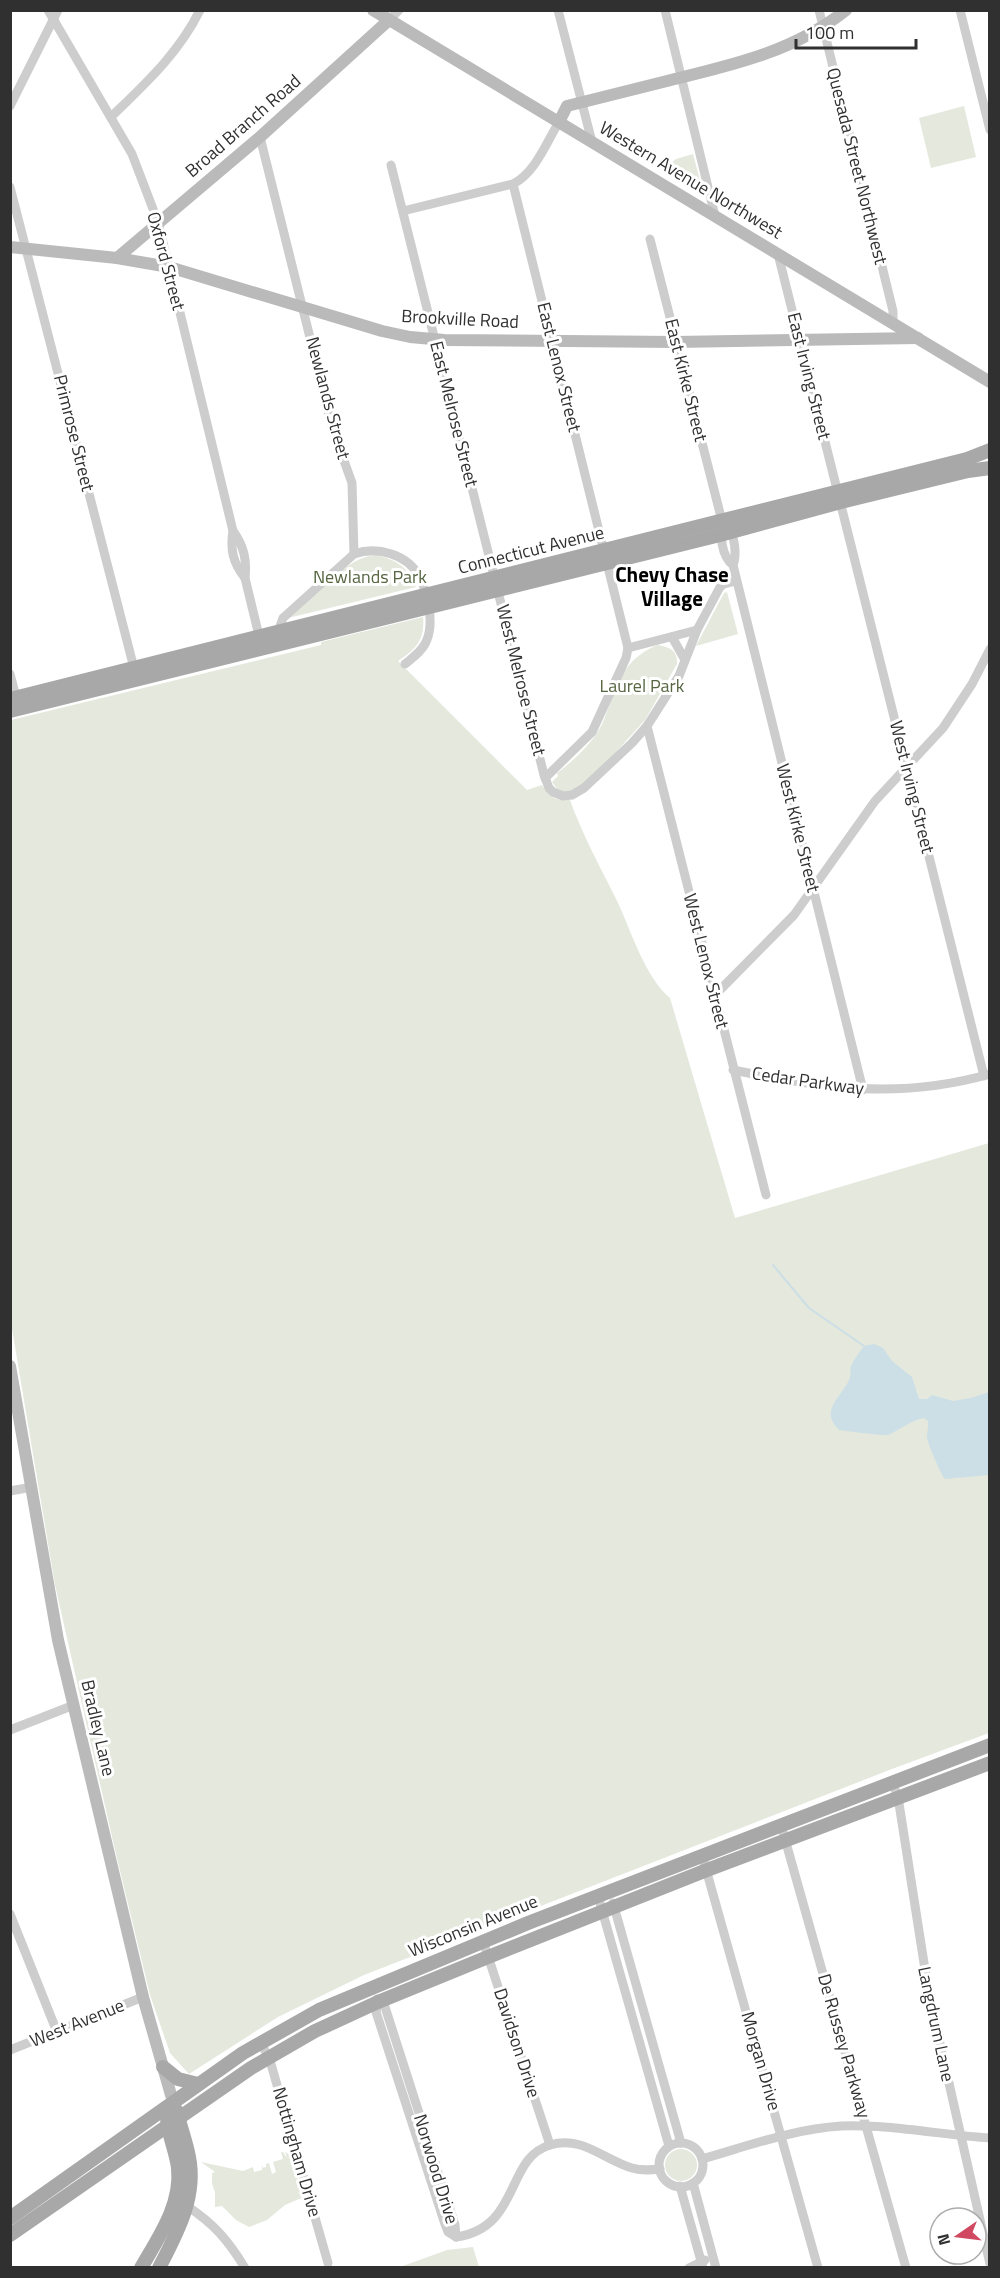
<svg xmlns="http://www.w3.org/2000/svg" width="1000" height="2278" font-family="'Titillium Web',sans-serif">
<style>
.green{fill:#e4e8dd}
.water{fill:#ccdfe6}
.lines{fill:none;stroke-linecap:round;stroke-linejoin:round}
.stream{stroke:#ccdfe6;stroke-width:2}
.street{stroke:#cdcdcd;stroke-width:9}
.secondary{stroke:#bababa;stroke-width:12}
.primary{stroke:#a8a8a8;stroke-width:14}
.labels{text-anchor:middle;stroke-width:6;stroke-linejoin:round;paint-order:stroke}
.street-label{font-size:18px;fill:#303030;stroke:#fff}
.park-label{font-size:18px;fill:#576642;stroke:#fff}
.quarter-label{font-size:21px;font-weight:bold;fill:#000;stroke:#fff}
</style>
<rect width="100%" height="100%" fill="#fff"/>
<g class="green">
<polygon points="964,106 976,157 931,168 919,118"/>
<polygon points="693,154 704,195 663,170 676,159"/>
<path d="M 376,555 C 397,560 408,567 416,587 L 288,618 C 309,600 349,555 376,555 Z"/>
<polygon points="727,592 738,634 696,646 724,593"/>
<path d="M 423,617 C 425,640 416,649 398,661 L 527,790 L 542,785 C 550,797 555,801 570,800 C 583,837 602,870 619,905 C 632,934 646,978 670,998 L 735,1218 L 989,1143 L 989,1733 L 892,1769 L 364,1975 L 278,2017 L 189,2074 L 170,2053 L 150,1995 L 115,1850 L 55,1585 L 11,1323 L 11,720 L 321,645 L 321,642 Z"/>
<path d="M 657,645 C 669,647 678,650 677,664 L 645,720 L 605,764 L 581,787 L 561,794 L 552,782 L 558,776 L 557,773 C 573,762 596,739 603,722 C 617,688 620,661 657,645 Z"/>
<circle cx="681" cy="2165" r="16"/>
<polygon points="285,2151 291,2157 306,2196 285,2205 267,2220 249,2227 236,2220 222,2206 215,2207 215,2192 212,2184 212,2173 215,2172 201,2162 243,2171 253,2167 254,2172 262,2170 262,2165 263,2168 266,2167 266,2164 269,2163 272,2174 276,2172 273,2162 283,2159 281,2152 283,2152 287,2158"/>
<polygon points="473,2247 479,2267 400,2267 447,2250"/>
</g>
<path class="water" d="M 874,1344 L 883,1348 L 892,1361 L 912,1377 L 919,1399 L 927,1399 L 932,1395 L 953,1401 L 971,1398 L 989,1392 L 989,1475 L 945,1479 C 941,1475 927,1442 927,1437 C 927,1431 929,1427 928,1421 L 924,1418 C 910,1421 901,1429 888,1435 C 883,1436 847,1431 839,1430 C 819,1410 841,1398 849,1380 C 851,1376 850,1371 851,1366 C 854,1359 860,1352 864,1346 Z"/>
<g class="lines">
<polyline class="stream" points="773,1265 809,1308 864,1346"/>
<g class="street">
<path d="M 48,10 L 132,154 L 158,222 L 233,531 C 230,550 233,563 245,578"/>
<polyline points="558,10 592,142"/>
<polyline points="665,10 715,216"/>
<polyline points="819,10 893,311 893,323"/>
<polyline points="960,10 990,130"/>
<polyline points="389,20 399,10"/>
<polyline points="10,106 58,10"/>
<path d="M 111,117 C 145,84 179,53 200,10"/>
<polyline points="260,137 333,430 352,483 354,554"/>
<polyline points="391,165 544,775 549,788 553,792 563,796 572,795 584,788 632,743 647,726 679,676 697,630 720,587 724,584 736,581"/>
<polyline points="513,184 628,648 626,658 592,732 545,778"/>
<polyline points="10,187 135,672"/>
<path d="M 403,211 L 513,184 C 536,172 546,143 559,122"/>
<path d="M 650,239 L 722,521 C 720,535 721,556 733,565 L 863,1090"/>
<polyline points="778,254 984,1076"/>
<path d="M 728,528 C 735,536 737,555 733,565"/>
<path d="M 233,531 C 244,546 247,560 245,578 L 260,640"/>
<path d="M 278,632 L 283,618 L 354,554 C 377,546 407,554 419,576 C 424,584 426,594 428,603 C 431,617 432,631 425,644 C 420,653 412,658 405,664"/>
<polyline points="672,637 685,660"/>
<polyline points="628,648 697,630"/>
<polyline points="10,674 17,701"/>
<polyline points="647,726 766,1195"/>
<polyline points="715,995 794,915 875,801 943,728 972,684 990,649"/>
<path d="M 733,1070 C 823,1088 899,1100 990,1074"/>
<polyline points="10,1491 32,1487"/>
<polyline points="10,1730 74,1705"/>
<polyline points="892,1782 898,1797 929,1995 990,2264"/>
<polyline points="781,1825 906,2268"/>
<polyline points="702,1855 818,2268"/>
<polyline points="598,1896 669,2146"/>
<polyline points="613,1903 681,2143"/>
<polyline points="10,1914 57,2032"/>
<polyline points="483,1941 550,2145"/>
<polyline points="377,1999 385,2007 455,2225 456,2237"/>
<polyline points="378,2002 376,2012 445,2224 448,2232 456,2237"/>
<polyline points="261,2042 271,2064 328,2263"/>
<polyline points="10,2050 143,1997"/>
<circle cx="681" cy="2165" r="22"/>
<path d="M 702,2159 C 748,2146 793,2129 841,2126 C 888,2124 942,2135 990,2138"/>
<polyline points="693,2183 716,2268"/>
<polyline points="680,2186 703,2268"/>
<path d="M 187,2206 C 214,2224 228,2240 245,2268"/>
<path d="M 456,2237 C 521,2228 505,2158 550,2145 C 582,2135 604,2160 632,2168 C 642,2171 651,2170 660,2169"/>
<polyline points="689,2268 705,2260"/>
</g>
<g class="secondary">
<polyline points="373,10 990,382"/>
<path d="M 559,122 L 567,106 C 602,97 636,89 671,80 C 733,65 795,51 846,10"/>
<polyline points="10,247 117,258 169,267 382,331 410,337 444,340 676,342 918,338"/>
<polyline points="117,258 260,137 389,20"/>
<polyline points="10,1366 58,1640 143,1997 171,2095 174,2101"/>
</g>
<g class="primary">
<polyline points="10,699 967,459 990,450"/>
<polyline points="10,711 720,535 841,502 968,471 990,468"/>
<polyline points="163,2067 178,2079 198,2084"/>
<polyline points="10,2218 243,2053 319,2010 528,1923 990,1745"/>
<polyline points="10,2235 251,2068 315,2031 378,2002 488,1957 707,1870 990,1763"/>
<path d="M 141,2268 C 158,2238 182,2205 178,2168 C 176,2151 168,2135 167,2118"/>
<path d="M 159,2268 C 177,2233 197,2197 189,2157 C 186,2141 180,2126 177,2111"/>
</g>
</g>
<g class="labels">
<g class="street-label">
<text transform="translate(243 126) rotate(-41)" y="6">Broad Branch Road</text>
<text transform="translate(857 166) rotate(76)" y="6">Quesada Street Northwest</text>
<text transform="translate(691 180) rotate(31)" y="6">Western Avenue Northwest</text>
<text transform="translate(166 261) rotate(75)" y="6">Oxford Street</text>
<text transform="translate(460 319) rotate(3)" y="6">Brookville Road</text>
<text transform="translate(559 367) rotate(76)" y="6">East Lenox Street</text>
<text transform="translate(809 376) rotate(76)" y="6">East Irving Street</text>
<text transform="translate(686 380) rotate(76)" y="6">East Kirke Street</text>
<text transform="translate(328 398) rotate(75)" y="6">Newlands Street</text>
<text transform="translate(454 414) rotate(76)" y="6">East Melrose Street</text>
<text transform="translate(74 433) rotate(76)" y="6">Primrose Street</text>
<text transform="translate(531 550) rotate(-14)" y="6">Connecticut Avenue</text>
<text transform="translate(521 680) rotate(76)" y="6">West Melrose Street</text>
<text transform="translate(912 787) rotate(76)" y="6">West Irving Street</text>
<text transform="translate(798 828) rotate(76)" y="6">West Kirke Street</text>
<text transform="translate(706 961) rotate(76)" y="6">West Lenox Street</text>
<text transform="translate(808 1081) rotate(8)" y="6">Cedar Parkway</text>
<text transform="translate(98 1728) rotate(77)" y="6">Bradley Lane</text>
<text transform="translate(473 1926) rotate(-22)" y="6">Wisconsin Avenue</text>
<text transform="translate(77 2023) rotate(-22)" y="6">West Avenue</text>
<text transform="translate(936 2024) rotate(78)" y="6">Langdrum Lane</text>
<text transform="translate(517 2043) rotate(72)" y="6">Davidson Drive</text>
<text transform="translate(844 2046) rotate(74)" y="6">De Russey Parkway</text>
<text transform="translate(761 2061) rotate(74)" y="6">Morgan Drive</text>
<text transform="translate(297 2152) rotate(74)" y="6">Nottingham Drive</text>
<text transform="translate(436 2169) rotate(73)" y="6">Norwood Drive</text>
</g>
<g class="park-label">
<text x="370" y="583">Newlands Park</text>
<text x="642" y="692">Laurel Park</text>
</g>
<g class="quarter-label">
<text x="672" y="582">Chevy Chase<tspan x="672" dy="24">Village</tspan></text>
</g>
</g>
<rect width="1000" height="2278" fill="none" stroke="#303030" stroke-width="24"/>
<g transform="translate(958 2236) rotate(256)"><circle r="28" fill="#ffffff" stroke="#acacac" stroke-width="1.5"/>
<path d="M0-4.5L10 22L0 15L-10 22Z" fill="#d04961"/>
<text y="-9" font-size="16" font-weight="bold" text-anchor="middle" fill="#303030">N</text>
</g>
<path d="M796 39v9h120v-9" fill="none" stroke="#303030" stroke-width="3"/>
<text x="805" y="39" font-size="18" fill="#303030" stroke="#ffffff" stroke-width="4.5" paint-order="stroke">100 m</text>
</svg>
